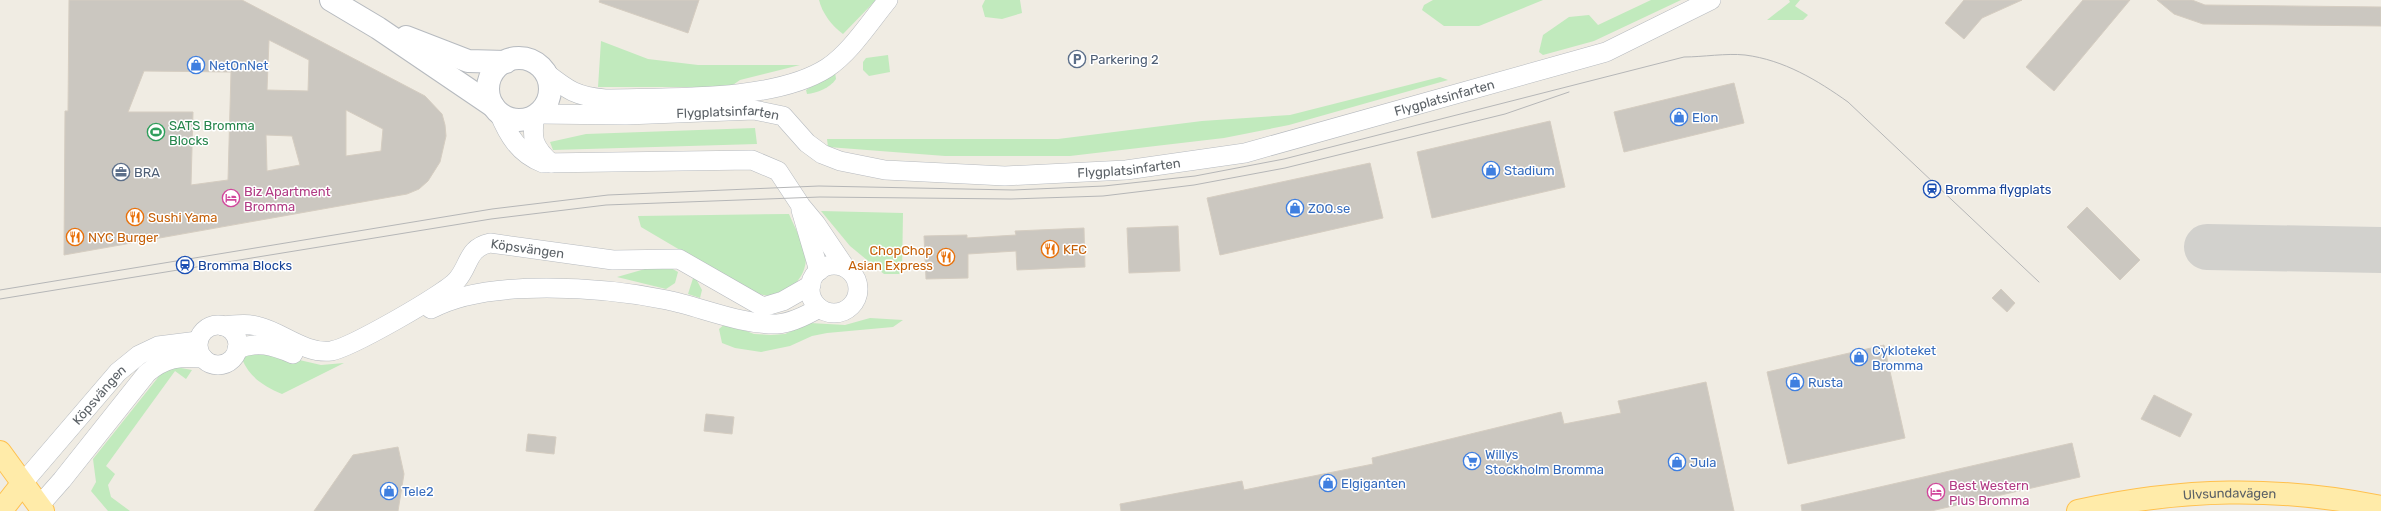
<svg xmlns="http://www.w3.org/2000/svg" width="2381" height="511" font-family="Rubik,sans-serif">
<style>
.green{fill:#c1eabd}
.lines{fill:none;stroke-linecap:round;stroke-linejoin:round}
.taxiway{stroke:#d2d1cd;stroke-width:46}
.building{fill:#cbc7c0;stroke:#d5cdc1;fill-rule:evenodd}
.minor-casing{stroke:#b6babf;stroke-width:20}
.tertiary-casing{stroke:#b6babf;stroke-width:24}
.primary-casing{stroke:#ffc04d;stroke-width:24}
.minor{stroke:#fff;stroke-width:19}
.tertiary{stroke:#fff;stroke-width:22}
.primary{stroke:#ffeba9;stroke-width:22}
.tram{stroke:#b5b6b7;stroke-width:1}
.labels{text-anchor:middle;stroke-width:3;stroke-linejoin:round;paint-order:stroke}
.service-label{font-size:13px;fill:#4e5e75;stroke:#fff;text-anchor:start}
.shop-label{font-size:13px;fill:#366cbe;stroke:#fff;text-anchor:start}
.street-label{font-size:13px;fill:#5b6166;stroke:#fff}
.leisure-label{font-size:13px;fill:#27864d;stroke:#fff;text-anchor:start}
.transit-label{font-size:13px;fill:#164399;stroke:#fff;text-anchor:start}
.hotel-label{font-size:13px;fill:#b23c85;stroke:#fff;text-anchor:start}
.food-label{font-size:13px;fill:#c56008;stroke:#fff;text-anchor:start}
</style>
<rect width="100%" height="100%" fill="#f0ece3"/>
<g class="green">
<path d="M 819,0 L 876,0 L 843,34 C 832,26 822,13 819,0 Z"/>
<polygon points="985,0 1020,0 1022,13 1002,19 985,17 982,6"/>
<polygon points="1433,0 1543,0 1479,26 1444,26 1422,10 1424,5"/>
<polygon points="1651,0 1681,0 1594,41 1543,55 1539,52 1543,35 1569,17 1589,15 1598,25"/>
<polygon points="1789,0 1800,0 1795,6 1808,15 1803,20 1767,20 1790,2"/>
<polygon points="601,41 648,59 698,65 800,65 740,80 730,87 598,87"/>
<polygon points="888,55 890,72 869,76 863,70 863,62 866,58"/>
<path d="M 835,72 L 836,79 C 830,88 817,93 807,94 L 806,90 Z"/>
<polygon points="1440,77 1448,80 1289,125 1224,138 1070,156 945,156 828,147 827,139 1058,139 1202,121 1290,115"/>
<polygon points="755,128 757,144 553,150 550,142 586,134"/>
<polygon points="821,211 903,213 902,274 884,274 850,246"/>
<path d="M 789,214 C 794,226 801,238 805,251 C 810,272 793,293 772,295 C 766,296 759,294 753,293 L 641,227 L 638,216 Z"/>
<polygon points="671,268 678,272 675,283 666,289 617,277 645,269"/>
<polygon points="694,275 702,290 700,298 688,294"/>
<polygon points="870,318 903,320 893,327 827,333 812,336 790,346 761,352 735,348 722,343 719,329 726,323 754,334 771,335 785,334 810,323 845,325"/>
<path d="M 252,349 L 321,365 L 344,363 L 282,394 C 264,386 250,378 242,359 L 246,352 Z"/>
<polygon points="170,366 192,370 186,379 175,371 106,466 115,474 108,485 111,497 130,511 108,511 91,491 96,482 93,459 160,375"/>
</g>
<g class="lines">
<polyline class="taxiway" points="2207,247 2381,250"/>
</g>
<g class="building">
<path d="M 69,0 L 242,0 L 425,96 L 442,114 L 445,125 L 446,136 L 440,162 L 428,181 L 419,189 L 407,194 L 64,255 L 65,111 L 68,111 ZM 269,40 L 309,60 L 308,91 L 267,90 ZM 144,71 L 231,72 L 228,180 L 191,185 L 193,112 L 128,112 ZM 346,110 L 383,129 L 381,151 L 346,156 ZM 266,135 L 292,136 L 300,165 L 267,171 Z"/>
<polygon points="600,0 699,0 688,33 599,2"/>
<polygon points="1964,0 2022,0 1982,18 1964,39 1945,23"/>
<polygon points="2083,0 2130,0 2054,91 2026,67"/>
<polygon points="2157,0 2192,0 2205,5 2381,7 2381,26 2203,24 2174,14"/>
<polygon points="1734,83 1744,123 1624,152 1614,112"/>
<polygon points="1550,121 1565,187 1432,218 1417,152"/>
<polygon points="1370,163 1383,218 1220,255 1207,198"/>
<polygon points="2087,207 2140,260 2120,280 2067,227"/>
<polygon points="1178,226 1180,271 1129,273 1127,228"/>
<polygon points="1084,228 1085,267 1017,270 1016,251 968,254 968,278 926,279 924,236 967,235 967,238 1016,235 1015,231"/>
<polygon points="2001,289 2015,303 2007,312 1992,298"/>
<polygon points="1884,345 1905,438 1788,464 1767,372"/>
<polygon points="1706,382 1734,511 1121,511 1120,504 1242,481 1244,490 1373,464 1372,458 1561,412 1564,424 1621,413 1618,401"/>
<polygon points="2154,395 2192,414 2180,437 2141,419"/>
<polygon points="706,414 734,417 732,434 704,431"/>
<polygon points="528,434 556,437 554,454 526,451"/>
<polygon points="2072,443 2080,477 1931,511 1802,511 1801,505"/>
<polygon points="398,447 404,474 398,511 314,511 353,455"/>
</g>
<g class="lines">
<defs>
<g id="minor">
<path d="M 546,73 C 569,91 576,96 605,99 C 668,97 774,102 827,68 C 851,52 869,23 888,0"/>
<path d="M 499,113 C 508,135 519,154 543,163 L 752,160 L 778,171 L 801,206 L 816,224 L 845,267"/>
<path id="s1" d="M 538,114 L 626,115 L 754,110 L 783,116 L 807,143 L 822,154 L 840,161 L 885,170 L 1005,176 L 1126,170 L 1245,153 L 1606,52 L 1711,0"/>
<path d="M 535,116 C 531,138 533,147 551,163"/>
<polyline points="801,210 819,271"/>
<circle cx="834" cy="289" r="24"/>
<path d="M 431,309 C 488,278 604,287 667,300 C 701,307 742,325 777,324 C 791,323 807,315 819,308"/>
<circle cx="218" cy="345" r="20"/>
<path id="s2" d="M 223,326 C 235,325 248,323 260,327 C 283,333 305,354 331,351 C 350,348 445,294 457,280 C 470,265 467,248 490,243 L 613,260 L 679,259 L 763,307 L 783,301 L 811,285"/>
<path d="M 237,349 C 258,341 272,345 293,354"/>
<path id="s3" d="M 22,484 L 118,372 L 139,355 L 158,346 L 198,341"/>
<path d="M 39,506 L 62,480 L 147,373 C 165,358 179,356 203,358"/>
</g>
<g id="tertiary">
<polyline points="331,0 378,28 493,106"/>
<polyline points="406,37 468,61 506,62"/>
<circle cx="519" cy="89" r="31"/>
</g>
<g id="primary">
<polyline points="0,452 43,511"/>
<polyline points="1,511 22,484"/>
<path id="s4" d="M 2078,511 C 2181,488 2277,486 2381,507"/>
</g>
</defs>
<use href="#minor" class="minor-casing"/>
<use href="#tertiary" class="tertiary-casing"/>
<use href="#primary" class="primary-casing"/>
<use href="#minor" class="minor"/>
<use href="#tertiary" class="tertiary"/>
<use href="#primary" class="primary"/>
<g class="tram">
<path d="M 0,290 L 492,209 L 608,195 L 819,186 L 1013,190 L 1104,186 L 1195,176 L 1284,159 L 1684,57 C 1703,57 1726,53 1745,55 C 1784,60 1817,80 1848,102 L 2039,282"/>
<polyline points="0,299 491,219 606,205 820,197 1011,199 1103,196 1194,185 1285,168 1505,114 1569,92"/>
</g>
</g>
<defs>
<symbol id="parking-ring" viewBox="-11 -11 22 22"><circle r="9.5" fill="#fff" stroke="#5c6f8a" stroke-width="1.5"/><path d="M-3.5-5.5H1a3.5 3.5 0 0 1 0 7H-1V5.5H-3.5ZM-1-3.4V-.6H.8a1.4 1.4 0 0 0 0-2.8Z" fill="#5c6f8a"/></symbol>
<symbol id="shop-ring" viewBox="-11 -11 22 22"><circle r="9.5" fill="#fff" stroke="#3f7fe0" stroke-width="1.5"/><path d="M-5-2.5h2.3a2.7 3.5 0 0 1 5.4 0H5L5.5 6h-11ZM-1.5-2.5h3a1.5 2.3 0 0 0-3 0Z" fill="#3f7fe0"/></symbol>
<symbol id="stadium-ring" viewBox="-11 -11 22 22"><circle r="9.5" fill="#fff" stroke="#2e9e5b" stroke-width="1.5"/><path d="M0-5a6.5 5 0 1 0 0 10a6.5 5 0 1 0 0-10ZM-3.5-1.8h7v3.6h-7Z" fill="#2e9e5b"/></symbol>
<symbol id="office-ring" viewBox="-11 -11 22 22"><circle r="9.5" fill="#fff" stroke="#5c6f8a" stroke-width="1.5"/><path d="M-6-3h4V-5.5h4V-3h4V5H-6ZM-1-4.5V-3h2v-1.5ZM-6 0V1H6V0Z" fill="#5c6f8a"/></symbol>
<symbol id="station-ring" viewBox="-11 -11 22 22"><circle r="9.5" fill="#fff" stroke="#1a4fb4" stroke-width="1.5"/><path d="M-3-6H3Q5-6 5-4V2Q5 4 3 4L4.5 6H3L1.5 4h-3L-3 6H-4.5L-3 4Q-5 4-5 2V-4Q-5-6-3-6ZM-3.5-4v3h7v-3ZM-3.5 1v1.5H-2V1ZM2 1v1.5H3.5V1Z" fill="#1a4fb4"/></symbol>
<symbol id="hotel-ring" viewBox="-11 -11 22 22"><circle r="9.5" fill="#fff" stroke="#d1479c" stroke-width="1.5"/><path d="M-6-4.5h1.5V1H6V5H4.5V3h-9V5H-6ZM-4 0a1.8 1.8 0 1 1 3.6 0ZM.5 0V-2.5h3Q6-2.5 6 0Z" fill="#d1479c"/></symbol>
<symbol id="restaurant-ring" viewBox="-11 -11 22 22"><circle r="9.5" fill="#fff" stroke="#e8710a" stroke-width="1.5"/><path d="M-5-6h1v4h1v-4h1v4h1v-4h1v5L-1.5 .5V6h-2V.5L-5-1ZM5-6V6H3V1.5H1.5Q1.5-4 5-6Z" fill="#e8710a"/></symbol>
<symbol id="supermarket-ring" viewBox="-11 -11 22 22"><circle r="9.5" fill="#fff" stroke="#3f7fe0" stroke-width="1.5"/><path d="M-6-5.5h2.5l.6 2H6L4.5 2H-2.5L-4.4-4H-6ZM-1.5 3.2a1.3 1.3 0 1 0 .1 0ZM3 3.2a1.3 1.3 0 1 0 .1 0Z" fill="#3f7fe0"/></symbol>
</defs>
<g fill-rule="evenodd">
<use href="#parking-ring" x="1067" y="49" width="20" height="20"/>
<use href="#shop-ring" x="186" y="55" width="20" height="20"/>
<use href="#shop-ring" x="1669" y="107" width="20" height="20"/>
<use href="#stadium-ring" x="146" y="122" width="20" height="20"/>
<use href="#shop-ring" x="1481" y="160" width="20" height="20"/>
<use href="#office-ring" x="111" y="162" width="20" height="20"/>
<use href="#station-ring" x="1922" y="179" width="20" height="20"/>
<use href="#hotel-ring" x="221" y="188" width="20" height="20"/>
<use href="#shop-ring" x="1285" y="198" width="20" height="20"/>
<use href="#restaurant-ring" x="125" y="207" width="20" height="20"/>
<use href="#restaurant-ring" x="65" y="227" width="20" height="20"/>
<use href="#restaurant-ring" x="1040" y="239" width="20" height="20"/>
<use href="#restaurant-ring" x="936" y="247" width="20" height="20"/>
<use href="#station-ring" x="175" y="255" width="20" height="20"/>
<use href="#shop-ring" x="1849" y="347" width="20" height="20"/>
<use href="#shop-ring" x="1785" y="372" width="20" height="20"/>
<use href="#supermarket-ring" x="1462" y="451" width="20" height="20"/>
<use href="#shop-ring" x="1667" y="452" width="20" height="20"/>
<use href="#shop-ring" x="1318" y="473" width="20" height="20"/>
<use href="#shop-ring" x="379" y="481" width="20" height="20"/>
<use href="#hotel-ring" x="1926" y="482" width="20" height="20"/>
</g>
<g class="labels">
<g class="service-label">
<text x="1090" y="64">Parkering 2</text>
<text x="134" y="177">BRA</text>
</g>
<g class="shop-label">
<text x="209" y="70">NetOnNet</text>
<text x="1692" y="122">Elon</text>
<text x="1504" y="175">Stadium</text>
<text x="1308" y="213">ZOO.se</text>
<text x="1872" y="355">Cykloteket<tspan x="1872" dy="15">Bromma</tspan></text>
<text x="1808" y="387">Rusta</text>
<text x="1485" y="459">Willys<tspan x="1485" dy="15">Stockholm Bromma</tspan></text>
<text x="1690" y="467">Jula</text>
<text x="1341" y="488">Elgiganten</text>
<text x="402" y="496">Tele2</text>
</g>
<g class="street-label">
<text dy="5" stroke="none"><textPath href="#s1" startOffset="934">Flygplatsinfarten</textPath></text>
<text dy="5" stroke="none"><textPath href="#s1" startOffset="190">Flygplatsinfarten</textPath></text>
<text dy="5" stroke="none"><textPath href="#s1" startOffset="610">Flygplatsinfarten</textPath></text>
<text dy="5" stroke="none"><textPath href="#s2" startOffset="348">Köpsvängen</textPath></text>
<text dy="5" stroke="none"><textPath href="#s3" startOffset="118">Köpsvängen</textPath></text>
<text dy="5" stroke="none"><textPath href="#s4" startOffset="153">Ulvsundavägen</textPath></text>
</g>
<g class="leisure-label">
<text x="169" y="130">SATS Bromma<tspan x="169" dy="15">Blocks</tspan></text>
</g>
<g class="transit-label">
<text x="1945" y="194">Bromma flygplats</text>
<text x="198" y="270">Bromma Blocks</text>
</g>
<g class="hotel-label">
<text x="244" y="196">Biz Apartment<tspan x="244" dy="15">Bromma</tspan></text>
<text x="1949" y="490">Best Western<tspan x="1949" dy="15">Plus Bromma</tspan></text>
</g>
<g class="food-label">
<text x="148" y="222">Sushi Yama</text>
<text x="88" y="242">NYC Burger</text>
<text x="1063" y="254">KFC</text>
<text x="933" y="255" text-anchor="end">ChopChop<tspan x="933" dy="15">Asian Express</tspan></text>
</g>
</g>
</svg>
